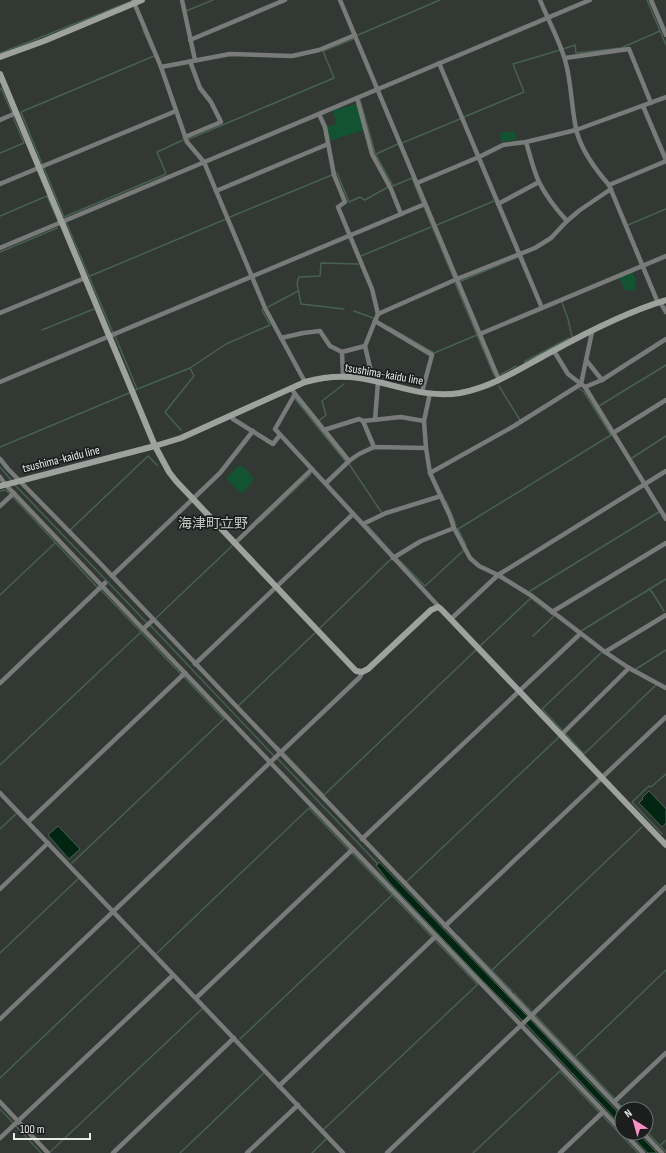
<svg xmlns="http://www.w3.org/2000/svg" width="666" height="1153" font-family="'Sofia Sans Condensed','Noto Sans JP',sans-serif">
<style>
.green{fill:#125431}
.water{fill:#002612;stroke:#466152}
.lines{fill:none;stroke-linecap:round;stroke-linejoin:round}
.stream{stroke:#466152;stroke-width:1.5}
.street{stroke:#787b79;stroke-width:4.5}
.secondary{stroke:#9da29f;stroke-width:6}
.labels{text-anchor:middle;stroke-width:3.5;stroke-linejoin:round;paint-order:stroke}
.street-label{font-size:12px;fill:#e8ece9;stroke:#1c1e1d}
.quarter-label{font-size:14px;fill:#c2c9c4;stroke:#1c1e1d}
</style>
<rect width="100%" height="100%" fill="#323834"/>
<g class="green">
<polygon points="357,104 364,130 329,141 327,127 336,124 333,110"/>
<polygon points="515,131 516,140 501,142 500,133"/>
<polygon points="632,272 636,279 635,291 625,290 619,278"/>
<polygon points="240,465 246,469 254,480 242,494 226,478"/>
</g>
<g class="water">
<polygon points="649,791 666,809 666,823 662,827 639,803 643,799 642,798"/>
<polygon points="58,826 80,849 69,859 48,835"/>
<polygon points="379,862 526,1015 622,1117 622,1126 526,1024 482,980 389,882 376,865"/>
<polygon points="629,1133 638,1133 654,1150 655,1149 655,1151 657,1153 648,1153"/>
</g>
<g class="lines">
<g class="stream">
<polyline points="647,0 666,45"/>
<polyline points="186,11 213,0"/>
<polyline points="143,30 152,50"/>
<polyline points="358,35 440,0"/>
<polyline points="563,49 575,45 576,53 621,48 660,31"/>
<polyline points="0,53 34,40 129,2"/>
<polyline points="0,89 1,88 12,113"/>
<polyline points="360,100 375,153 393,186 412,178 422,203"/>
<polyline points="464,117 524,92 513,64 560,50"/>
<polyline points="189,139 334,78 323,51 353,39"/>
<polyline points="402,143 460,119"/>
<polyline points="0,153 24,143 13,117"/>
<polyline points="376,154 398,144"/>
<polyline points="42,164 21,112 154,56"/>
<polyline points="44,168 64,217 166,174 157,152 183,140"/>
<polyline points="335,173 337,173 349,202 360,197 365,200 388,187"/>
<polyline points="424,207 454,279"/>
<polyline points="0,216 47,196 58,221"/>
<polyline points="230,217 332,175"/>
<polyline points="66,222 113,333"/>
<polyline points="437,225 494,201"/>
<polyline points="628,225 666,209"/>
<polyline points="0,252 57,228"/>
<polyline points="361,256 431,227"/>
<polyline points="90,276 226,219"/>
<polyline points="461,281 518,257"/>
<polyline points="455,283 494,375"/>
<polyline points="562,302 568,319 572,337"/>
<polyline points="268,307 298,291"/>
<polyline points="344,309 301,304 297,283 299,277 320,276 321,263 358,264"/>
<polyline points="354,311 373,318"/>
<polyline points="389,327 434,353 477,335"/>
<polyline points="42,330 94,309"/>
<polyline points="115,336 137,389"/>
<polyline points="524,362 569,338"/>
<polyline points="500,375 516,366"/>
<polyline points="499,386 520,420"/>
<polyline points="135,390 190,368 226,344 270,325 262,310 263,309"/>
<polyline points="295,399 346,462"/>
<polyline points="599,406 666,365"/>
<polyline points="319,421 326,415 322,401 344,384"/>
<polyline points="181,430 165,412 194,376 190,368"/>
<polyline points="0,447 129,393"/>
<polyline points="632,458 666,436"/>
<polyline points="349,464 382,513"/>
<polyline points="0,467 12,481"/>
<polyline points="14,484 147,623"/>
<polyline points="0,491 6,490 10,494"/>
<polyline points="13,497 97,587"/>
<polyline points="446,501 456,525"/>
<polyline points="260,522 311,474"/>
<polyline points="368,526 394,555"/>
<polyline points="71,531 70,530 148,456 157,465"/>
<polyline points="466,545 458,529 611,435 584,392 580,389"/>
<polyline points="397,558 425,586 463,551"/>
<polyline points="649,589 652,592 664,611"/>
<polyline points="101,590 181,674"/>
<polyline points="530,591 659,512"/>
<polyline points="0,595 55,543"/>
<polyline points="155,619 232,546"/>
<polyline points="150,625 274,756"/>
<polyline points="320,628 391,559"/>
<polyline points="581,631 666,579"/>
<polyline points="480,646 531,598 554,616 533,636"/>
<polyline points="636,669 666,650"/>
<polyline points="184,677 224,719"/>
<polyline points="238,706 315,633"/>
<polyline points="562,730 542,709 601,653"/>
<polyline points="565,733 584,754 656,685"/>
<polyline points="277,746 280,749"/>
<polyline points="284,753 323,794"/>
<polyline points="277,758 378,864"/>
<polyline points="0,765 141,632"/>
<polyline points="324,795 476,650"/>
<polyline points="0,829 16,814"/>
<polyline points="662,834 632,802 649,786 651,787 666,774"/>
<polyline points="352,853 432,937"/>
<polyline points="72,863 225,718"/>
<polyline points="406,882 559,737"/>
<polyline points="459,937 512,991"/>
<polyline points="435,940 477,984"/>
<polyline points="0,953 78,879"/>
<polyline points="157,953 309,808 349,850"/>
<polyline points="492,970 642,827"/>
<polyline points="514,993 531,1011"/>
<polyline points="535,1015 615,1099"/>
<polyline points="240,1039 392,895"/>
<polyline points="575,1057 666,970"/>
<polyline points="0,1078 141,944"/>
<polyline points="618,1103 625,1109"/>
<polyline points="0,1109 41,1153"/>
<polyline points="603,1116 638,1153"/>
<polyline points="324,1129 478,984"/>
<polyline points="646,1131 666,1152"/>
<polyline points="660,1146 666,1140"/>
<polyline points="50,1152 202,1009"/>
<polyline points="180,1153 264,1073"/>
<polyline points="312,1153 326,1139"/>
<polyline points="473,1153 560,1071 599,1112"/>
</g>
<g class="street">
<polyline points="133,0 161,67 187,142 204,162 265,308 305,382"/>
<polyline points="182,0 195,60"/>
<polyline points="340,0 499,380"/>
<path d="M 540,0 C 548,20 559,39 565,60 C 572,83 571,109 577,133 C 583,153 595,169 609,185 L 658,303"/>
<polyline points="651,0 666,35"/>
<polyline points="190,40 285,0"/>
<polyline points="565,58 629,49 651,103"/>
<polyline points="439,63 542,308"/>
<polyline points="161,67 230,54 292,56 319,50 355,35"/>
<polyline points="357,98 372,154 391,189 401,214"/>
<polyline points="643,106 666,160"/>
<polyline points="319,114 325,127 334,175 345,202 338,207 372,289 378,314 375,321 432,355 422,392"/>
<polyline points="0,120 16,113"/>
<polyline points="185,137 221,122 211,102 200,88 190,61"/>
<path d="M 526,142 C 530,155 533,169 539,182 C 546,196 556,209 567,221"/>
<polyline points="417,183 479,157 503,145 526,142 576,130 666,97"/>
<polyline points="0,184 176,111"/>
<polyline points="609,185 666,161"/>
<polyline points="216,191 328,144"/>
<polyline points="498,204 539,182"/>
<polyline points="0,248 590,0"/>
<polyline points="660,302 666,312"/>
<polyline points="0,313 85,278"/>
<polyline points="378,314 457,279 535,248 551,238 567,221 580,210 611,189"/>
<polyline points="480,334 666,256"/>
<polyline points="281,338 303,333 320,331 330,346 342,352"/>
<polyline points="554,351 568,374 585,387 666,519"/>
<polyline points="586,360 602,380"/>
<polyline points="343,376 342,352 365,346"/>
<polyline points="373,380 365,346 375,321"/>
<polyline points="0,382 425,204"/>
<polyline points="585,387 602,380 666,339"/>
<polyline points="291,388 295,394 275,429 441,609"/>
<polyline points="430,393 424,421 426,448 430,473 450,516 454,528 470,558 479,566 498,575 532,596 605,652 629,668 666,688"/>
<polyline points="295,394 349,461 326,483"/>
<polyline points="231,416 233,419 273,444 280,435"/>
<polyline points="375,420 378,382"/>
<polyline points="363,421 374,447"/>
<polyline points="324,430 359,419 363,421 401,417 424,421"/>
<polyline points="613,433 666,400"/>
<polyline points="0,459 8,469 96,559 622,1111"/>
<polyline points="349,461 359,454 374,447 426,448"/>
<polyline points="430,473 514,426 581,384 592,332"/>
<polyline points="0,477 5,484 143,629 153,620"/>
<polyline points="0,506 14,493"/>
<polyline points="363,524 386,513 441,496"/>
<polyline points="235,543 312,469"/>
<polyline points="393,558 421,541 454,528"/>
<polyline points="112,576 220,473 253,431"/>
<polyline points="552,612 666,543"/>
<polyline points="451,619 498,575 666,471"/>
<polyline points="143,629 622,1131"/>
<polyline points="605,652 666,615"/>
<polyline points="195,664 353,514"/>
<polyline points="0,683 105,583"/>
<polyline points="561,735 629,668"/>
<polyline points="0,793 343,1153"/>
<polyline points="28,822 185,673"/>
<polyline points="362,839 580,634"/>
<polyline points="0,889 48,843"/>
<polyline points="445,926 666,717"/>
<polyline points="196,998 353,849"/>
<polyline points="0,1019 360,677 362,672"/>
<polyline points="279,1086 436,936"/>
<polyline points="0,1102 48,1153"/>
<polyline points="614,1102 666,1053"/>
<polyline points="624,1133 643,1153"/>
<polyline points="643,1133 662,1153"/>
<polyline points="0,1138 173,975"/>
<polyline points="113,1153 234,1038"/>
<polyline points="247,1153 298,1105"/>
<polyline points="387,1153 666,887"/>
<polyline points="560,1153 603,1112"/>
</g>
<g class="secondary">
<polyline points="0,57 44,41 142,0"/>
<polyline points="0,74 155,446 169,472 176,481 356,671 362,672 368,669 431,610 438,607 441,609 666,845"/>
<path d="M 0,486 L 155,446 L 181,438 L 305,382 C 323,377 340,375 359,378 C 392,383 426,399 460,393 C 493,387 521,368 551,352 C 587,332 626,312 666,300"/>
</g>
</g>
<g class="labels">
<g class="street-label">
<text transform="translate(384 374) rotate(10)" y="4">tsushima-kaidu line</text>
<text transform="translate(61 459) rotate(-14)" y="4">tsushima-kaidu line</text>
</g>
<g class="quarter-label">
<text x="213" y="528">海津町立野</text>
</g>
</g>
<g transform="translate(634 1121) rotate(323)"><circle r="19" fill="#1c1e1d" stroke="#6e706f"/>
<path d="M0-3L7 15L0 10L-7 15Z" fill="#fb8fc6"/>
<text y="-6" font-size="11" font-weight="bold" text-anchor="middle" fill="#e8ece9">N</text>
</g>
<path d="M14 1133v6h76v-6" fill="none" stroke="#e8ece9" stroke-width="2"/>
<text x="20" y="1133" font-size="12" fill="#e8ece9" stroke="#1c1e1d" stroke-width="3" paint-order="stroke">100 m</text>
</svg>
